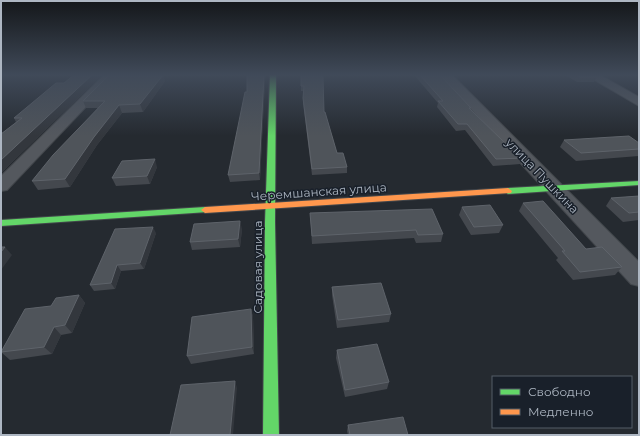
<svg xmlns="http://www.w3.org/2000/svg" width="640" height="436" font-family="Montserrat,sans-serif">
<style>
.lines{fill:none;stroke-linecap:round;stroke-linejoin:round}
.street-casing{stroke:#42464b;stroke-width:2}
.fast-casing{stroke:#42464b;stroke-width:2}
.slow-casing{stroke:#42464b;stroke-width:2}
.street{fill:#54585e;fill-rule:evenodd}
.fast{fill:#63d668;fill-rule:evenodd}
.slow{fill:#ff974d;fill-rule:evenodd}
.wall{fill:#44484e}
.shaded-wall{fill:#33373d}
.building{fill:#4f545a;stroke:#5e636a}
.labels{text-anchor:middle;stroke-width:3;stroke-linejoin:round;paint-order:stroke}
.street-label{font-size:12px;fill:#adb6c2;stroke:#19202a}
</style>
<rect width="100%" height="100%" fill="#252a30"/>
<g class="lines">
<defs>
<g id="street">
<polygon points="104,75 116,75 7,190 1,191 1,176"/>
<polygon points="440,75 452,75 639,262 639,286 631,284"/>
<polygon points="586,75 600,75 639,97 639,106"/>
</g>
<g id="fast">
<polygon points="270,75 276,75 275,222 279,435 263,435 265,222"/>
<polygon points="639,181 639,185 508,194 504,191 508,188"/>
<polygon points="205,207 208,208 209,210 208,212 1,226 1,220"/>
</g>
<polygon id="slow" points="508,188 512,191 511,193 205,213 201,210 205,207"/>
</defs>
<use href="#street" class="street-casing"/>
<use href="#fast" class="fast-casing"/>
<use href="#slow" class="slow-casing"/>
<use href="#street" class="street"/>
<use href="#fast" class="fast"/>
<use href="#slow" class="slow"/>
</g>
<g class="wall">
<polygon points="102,75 1,173 1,134 16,122 14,118 64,83"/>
<polygon points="109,75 163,75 165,81 143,112 122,113 97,145 70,187 38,190 32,181 98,108 86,108 83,101"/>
<polygon points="247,75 266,75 265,80 260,180 230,182 228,175 247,92"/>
<polygon points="301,75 324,112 337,153 347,167 347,173 312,175 303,103 303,91 301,91"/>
<polygon points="414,75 440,75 471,108 470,110 506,144 523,158 520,164 493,166 465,130 456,131 437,107 438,103"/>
<polygon points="565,75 594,75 597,77 594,82 577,82"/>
<polygon points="564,140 639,143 639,156 576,161 560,147"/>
<polygon points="157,167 150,184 116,186 112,178"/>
<polygon points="639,196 639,220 623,222 606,206 611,198"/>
<polygon points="523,203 586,249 622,267 615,275 573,280 556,260 558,258 519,211"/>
<polygon points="462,207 503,225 499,233 471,235 459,215"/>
<polygon points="310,213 443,234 441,242 416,243 414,238 312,244"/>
<polygon points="242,229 240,247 192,250 190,242"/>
<polygon points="156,233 144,269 121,271 115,289 94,291 90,285"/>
<polygon points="332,287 391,314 389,322 337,328 332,295"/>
<polygon points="79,295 85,303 72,333 61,335 52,354 10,360 1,352 51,306"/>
<polygon points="251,309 253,317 254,354 191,364 187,356"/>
<polygon points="337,350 389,382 387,389 345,397 336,358"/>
<polygon points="348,425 408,435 348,435 347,431"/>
</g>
<g class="shaded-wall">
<polygon points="92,75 102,75 1,173 1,160"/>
<polygon points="163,75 165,81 143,112 140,104"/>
<polygon points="264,75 266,75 265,80 260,180 259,173"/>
<polygon points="119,105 122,113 97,145 70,187 65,179 94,137"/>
<polygon points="155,159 157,167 150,184 147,176"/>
<polygon points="240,221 242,229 240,247 238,239"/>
<polygon points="153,227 156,233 144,269 140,263"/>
<polygon points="5,247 12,255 1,270 1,252"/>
<polygon points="117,265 121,271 115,289 111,283"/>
<polygon points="79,295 85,303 72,333 65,325"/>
<polygon points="251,309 253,317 254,354 252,347"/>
<polygon points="54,327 61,335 52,354 44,347"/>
<polygon points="235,381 237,388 233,435 230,435"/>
</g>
<g class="building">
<polygon points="74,75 92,75 1,160 1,134 22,118 14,118 56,83 64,83"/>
<polygon points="109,75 163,75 140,104 119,105 94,137 65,179 32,181 53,155 105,101 83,101"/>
<polygon points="247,75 264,75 259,173 228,175 245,92 247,92"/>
<polygon points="301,75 322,75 323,77 324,112 325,112 337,153 343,153 347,167 312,169 303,98 304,86 301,86"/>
<polygon points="420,75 440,75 471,108 469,108 506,144 510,144 523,158 496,159 467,124 458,124 438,101 443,101"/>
<polygon points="576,75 594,75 597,77 580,77"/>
<polygon points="629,136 639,143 639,149 581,153 564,140"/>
<polygon points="155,159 147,176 112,178 122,161"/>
<polygon points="639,196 639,212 629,213 611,198"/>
<polygon points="543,201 586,249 602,247 622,267 580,272 562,251 565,251 523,203"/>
<polygon points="490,205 503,225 474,227 462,207"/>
<polygon points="432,209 443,234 418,235 416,230 312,236 310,213"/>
<polygon points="240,221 238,239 190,242 194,224"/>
<polygon points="153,227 140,263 117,265 111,283 90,285 115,229"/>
<polygon points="1,247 5,247 1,252"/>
<polygon points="381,283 391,314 338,320 332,287"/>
<polygon points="79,295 65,325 54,327 44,347 1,352 25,309 51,306 56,298"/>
<polygon points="251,309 252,347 187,356 192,317"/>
<polygon points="377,344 389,382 345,390 337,350"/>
<polygon points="235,381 230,435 170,435 181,385"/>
<polygon points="403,417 408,435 350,435 348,425"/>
</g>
<linearGradient id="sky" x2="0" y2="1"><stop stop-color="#14171a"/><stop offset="0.55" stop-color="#404a59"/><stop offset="1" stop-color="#404a59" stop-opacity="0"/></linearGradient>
<rect width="640" height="136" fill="url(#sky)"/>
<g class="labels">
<g class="street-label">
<text transform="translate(542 176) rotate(46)" y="4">улица Пушкина</text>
<text transform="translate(319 192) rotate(-4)" y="4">Черемшанская улица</text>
<text transform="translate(258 267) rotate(-90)" y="4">Садовая улица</text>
</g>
</g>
<rect width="640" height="436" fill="none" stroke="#adb6c2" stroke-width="4"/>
<rect x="492" y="376" width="140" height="52" fill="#19202a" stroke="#545c67"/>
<rect x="500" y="389" width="20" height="6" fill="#63d668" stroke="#545c67"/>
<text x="528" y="396" font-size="12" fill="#adb6c2">Свободно</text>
<rect x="500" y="409" width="20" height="6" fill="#ff974d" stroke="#545c67"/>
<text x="528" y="416" font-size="12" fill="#adb6c2">Медленно</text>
</svg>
